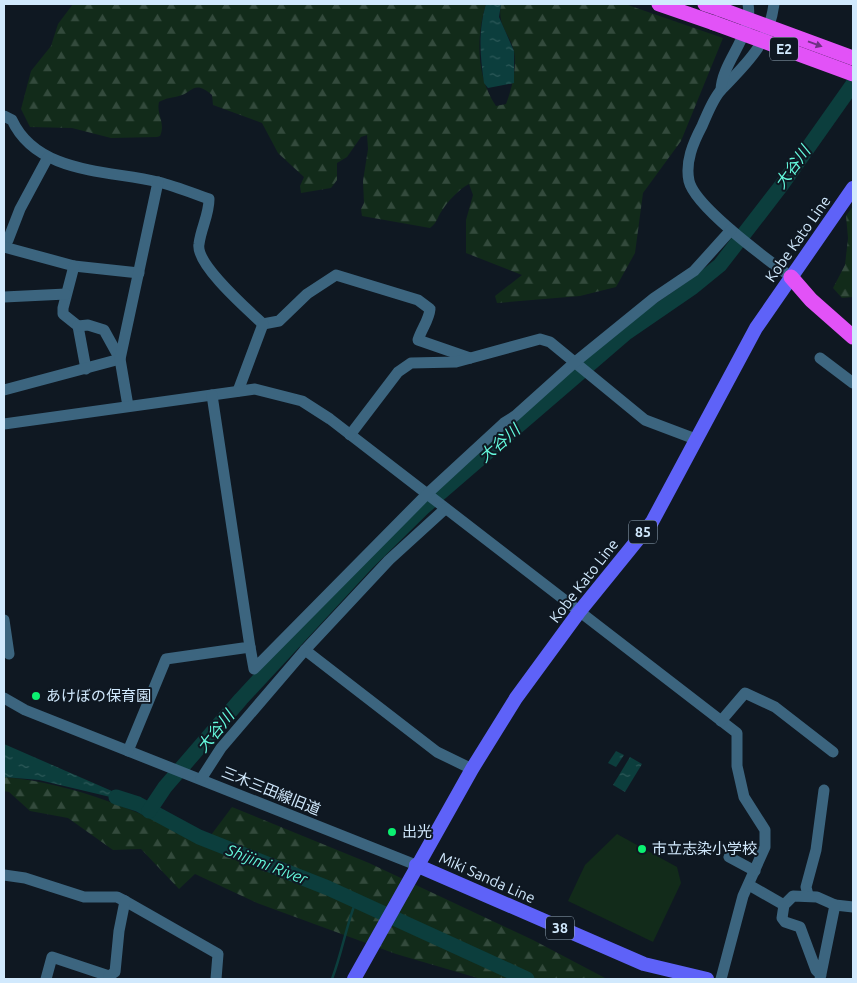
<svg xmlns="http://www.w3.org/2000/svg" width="857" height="983" font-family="Ubuntu,'Noto Sans JP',sans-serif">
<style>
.grass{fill:#122b1a}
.forest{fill:url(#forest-firs)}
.water{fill:url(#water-ripples)}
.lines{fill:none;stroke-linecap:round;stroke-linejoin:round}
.stream{stroke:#0c3e3d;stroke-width:2.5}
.river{stroke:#0c3e3d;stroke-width:15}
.minor{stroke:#3c657f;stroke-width:11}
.major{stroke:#5e62f8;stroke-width:14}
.highway{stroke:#e252f7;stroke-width:15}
.highway-bridge{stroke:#e252f7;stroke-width:15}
.oneway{fill:#6e3282}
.poi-dot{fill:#0bf071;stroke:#0f1822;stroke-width:2}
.labels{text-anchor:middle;stroke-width:4;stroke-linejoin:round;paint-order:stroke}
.shield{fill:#0f1822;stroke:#97aabb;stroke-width:1}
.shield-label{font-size:14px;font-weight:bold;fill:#d1e9fd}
.street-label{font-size:15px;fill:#d1e9fd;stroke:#0f1822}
.poi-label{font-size:15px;fill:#d1e9fd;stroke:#0f1822;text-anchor:start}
.water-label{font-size:16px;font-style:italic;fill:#64f8dc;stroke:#0f1822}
</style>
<defs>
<pattern id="forest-firs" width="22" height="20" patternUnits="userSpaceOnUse" patternTransform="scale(1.25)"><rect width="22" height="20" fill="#122b1a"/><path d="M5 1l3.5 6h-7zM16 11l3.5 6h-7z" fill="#334a3c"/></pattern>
<pattern id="water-ripples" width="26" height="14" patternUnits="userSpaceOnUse" patternTransform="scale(1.25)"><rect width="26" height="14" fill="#0c3e3d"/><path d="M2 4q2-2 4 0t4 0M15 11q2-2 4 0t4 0" fill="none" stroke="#2e5a5a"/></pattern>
</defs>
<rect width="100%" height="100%" fill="#0f1822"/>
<polygon class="grass" points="617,834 677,867 681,883 653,942 568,901 585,865"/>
<g class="forest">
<path d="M 73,4 L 486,4 C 476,37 476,77 496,106 L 506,104 C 512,88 517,69 514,51 C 509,32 497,26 501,4 L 625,4 L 723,38 L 681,141 L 643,193 L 635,253 L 616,287 L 580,296 L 497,303 L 495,296 L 522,275 L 466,253 L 466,220 L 473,195 L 469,184 C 459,189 447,202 441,212 C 437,218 437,223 430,228 L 362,216 L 361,209 L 364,203 L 363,181 L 368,149 L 367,135 L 361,137 L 347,157 L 337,163 L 337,180 L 331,188 L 301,193 L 300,186 L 304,177 L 278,153 L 262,123 L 213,105 L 212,95 C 194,79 192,93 179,96 C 171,98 166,98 159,102 C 156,114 166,123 160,136 L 157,137 L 111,138 L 72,128 L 30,127 L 21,109 L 31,71 L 51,46 L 58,24 Z"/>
<polygon points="853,206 853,297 842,298 833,288 845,265 848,238 846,216"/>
<path d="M 4,777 C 79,784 138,812 205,843 L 232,807 L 369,863 L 533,940 L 607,979 L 481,979 L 396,954 L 257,903 L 195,874 L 179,889 L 141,849 L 113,850 L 68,818 L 30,811 L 9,792 L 4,791 Z"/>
</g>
<g class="water">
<path d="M 486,4 L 501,4 L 499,17 L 514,51 L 514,83 L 488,88 L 484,83 C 480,55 478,32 486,4 Z"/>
<polygon points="4,744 144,805 39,780 4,777"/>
<polygon points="616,751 624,755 616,767 608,763"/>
<polygon points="630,757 642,764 625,792 613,785"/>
</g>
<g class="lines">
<path class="stream" d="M 332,979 C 342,953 346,926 356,901"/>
<g class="river">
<polyline points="116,797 138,804 199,837 328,888 527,979"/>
<polyline points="149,811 165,787 241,699 367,563 424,507 626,333 693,287 720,265 781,186 853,84"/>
</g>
<g class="minor">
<path d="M 774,4 C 769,43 747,63 722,89 C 713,98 707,115 702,126 C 693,143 685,162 689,181 C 695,207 768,260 791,277"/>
<path d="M 721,90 C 722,61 754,35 748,4"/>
<path d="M 4,116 L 12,120 C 37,174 108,170 158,182 C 175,186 192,193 209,199 C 209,215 201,228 199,244 C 195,264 248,310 263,324"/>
<polyline points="4,244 8,240 20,209 48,157"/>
<polyline points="4,247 74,266 139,273"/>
<polyline points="74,266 63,308 63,314 78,326 86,369"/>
<polyline points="4,297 66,294"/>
<path d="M 263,324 L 279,321 L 307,294 L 336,275 L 418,300 L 430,309 C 429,320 422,328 418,340 L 470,358"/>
<polyline points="820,358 853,383"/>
<polyline points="4,390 120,359 104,330 88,325 78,326"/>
<polyline points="238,391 263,324"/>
<polyline points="128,406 120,359 158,182"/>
<polyline points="4,424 255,389 302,401 330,419 737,733 737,766 744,797 765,830 765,847 743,896 721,979"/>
<polyline points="350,435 398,372 411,363 456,362 540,339 550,342 645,420 690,437 696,442"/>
<polyline points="445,509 389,560 305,650 437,752 472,769"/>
<polyline points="4,620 9,654"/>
<polyline points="250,647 254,669 427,494 504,423 515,416 574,363 654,298 694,271 731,230"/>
<polyline points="4,698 25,710 416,865"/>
<polyline points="721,721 745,693 775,707 833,752"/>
<polyline points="128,751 166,659 250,647 212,395"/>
<polyline points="201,779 221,748 305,650"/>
<polyline points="729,857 755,871"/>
<polyline points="4,875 25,878 84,897 117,897 125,901 218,954 216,979"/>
<polyline points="749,885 784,905"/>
<polyline points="808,895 806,887 816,850 824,790"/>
<polyline points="835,905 853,907"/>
<polyline points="46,979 52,957 109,976"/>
<polyline points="109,979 109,976 115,972 119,931 125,901"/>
<polyline points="820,979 835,905 817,897 793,896 784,905 782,918 785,922 800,927 816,970 821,975"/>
</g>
<g class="major">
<polyline points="416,865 644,964 707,979"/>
<polyline points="354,979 472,769 516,698 579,612 652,522 756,328 853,188"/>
</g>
<g class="highway">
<polyline points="659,4 714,23"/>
<polyline points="705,4 720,9"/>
<polyline points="791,277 811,300 853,337"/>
</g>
<g class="highway-bridge">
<polyline points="720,9 853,58"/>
<polyline points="714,23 853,74"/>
</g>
</g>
<defs><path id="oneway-solid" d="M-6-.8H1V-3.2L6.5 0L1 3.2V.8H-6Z" transform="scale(1.25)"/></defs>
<use class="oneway" href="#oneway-solid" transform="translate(815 44) rotate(20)"/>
<g class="poi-dot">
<circle cx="36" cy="696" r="5"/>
<circle cx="392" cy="832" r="5"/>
<circle cx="642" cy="849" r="5"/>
</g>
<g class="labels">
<g class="shield">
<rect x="770" y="37.5" width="28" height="23" rx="4"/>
<rect x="629" y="520.5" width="28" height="23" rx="4"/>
<rect x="546" y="916.5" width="28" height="23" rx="4"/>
</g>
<g class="shield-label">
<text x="784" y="54">E2</text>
<text x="643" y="537">85</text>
<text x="560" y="933">38</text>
</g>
<g class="street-label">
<text transform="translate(798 239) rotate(-55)" y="5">Kobe Kato Line</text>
<text transform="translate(584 581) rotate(-52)" y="5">Kobe Kato Line</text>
<text transform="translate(271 791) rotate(22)" y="5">三木三田線旧道</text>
<text transform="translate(487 878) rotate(24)" y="5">Miki Sanda Line</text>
</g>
<g class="poi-label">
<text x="46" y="701">あけぼの保育園</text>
<text x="402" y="837">出光</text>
<text x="652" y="854">市立志染小学校</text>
</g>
<g class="water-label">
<text transform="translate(792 167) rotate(-54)" y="6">大谷川</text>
<text transform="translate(499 443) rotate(-41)" y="6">大谷川</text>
<text transform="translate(215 731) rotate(-51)" y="6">大谷川</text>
<text transform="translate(267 864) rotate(21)" y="6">Shijimi River</text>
</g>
</g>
<rect width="857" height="983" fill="none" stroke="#d1e9fd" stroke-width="10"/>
</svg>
